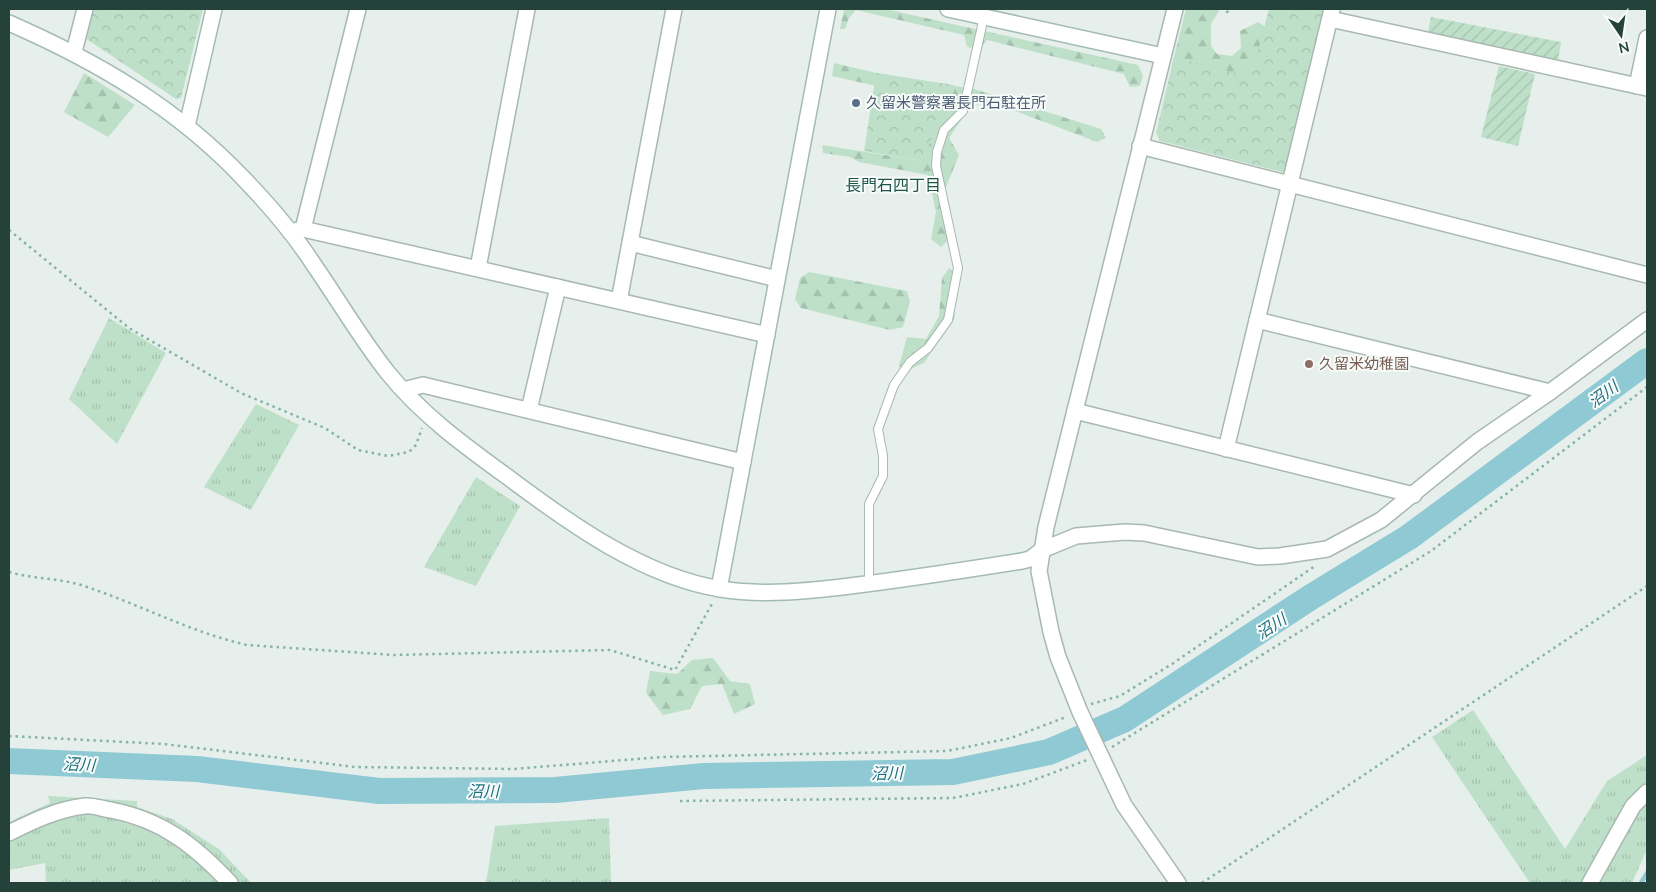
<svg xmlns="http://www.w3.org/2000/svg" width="1656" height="892" font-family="'Nunito Sans','Noto Sans JP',sans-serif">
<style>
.grass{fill:url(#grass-tufts)}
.forest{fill:url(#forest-firs)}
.park{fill:url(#park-crowns)}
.garden{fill:url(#garden-furrows)}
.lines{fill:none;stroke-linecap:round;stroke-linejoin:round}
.stream{stroke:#8ec9d4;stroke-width:4.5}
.river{stroke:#8ec9d4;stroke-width:26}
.lane-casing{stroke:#a8b8b2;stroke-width:10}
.street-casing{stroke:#a8b8b2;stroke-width:18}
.secondary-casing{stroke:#a4bbb3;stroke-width:18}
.path{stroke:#86b3a5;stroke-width:2.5;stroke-dasharray:2.5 4;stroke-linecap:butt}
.lane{stroke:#fff;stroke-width:8}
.street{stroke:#fff;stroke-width:15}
.secondary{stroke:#fff;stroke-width:15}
.service-dot{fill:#5c6f8a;stroke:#f7fbf9;stroke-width:2}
.education-dot{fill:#8d6e63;stroke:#f7fbf9;stroke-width:2}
.labels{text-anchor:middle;stroke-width:4;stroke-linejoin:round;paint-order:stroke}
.service-label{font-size:15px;fill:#4e5e75;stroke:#f7fbf9;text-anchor:start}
.education-label{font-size:15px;fill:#785e54;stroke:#f7fbf9;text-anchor:start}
.neighbourhood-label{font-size:16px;fill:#1f5548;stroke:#f7fbf9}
.water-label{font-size:16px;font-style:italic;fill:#1c6f80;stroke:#f7fbf9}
</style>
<defs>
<pattern id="grass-tufts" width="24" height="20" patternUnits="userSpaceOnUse" patternTransform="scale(1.25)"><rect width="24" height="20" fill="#bfe0c8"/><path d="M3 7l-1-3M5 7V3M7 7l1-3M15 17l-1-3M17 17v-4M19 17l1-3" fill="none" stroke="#a4c1ad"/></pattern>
<pattern id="forest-firs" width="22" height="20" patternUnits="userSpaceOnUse" patternTransform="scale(1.25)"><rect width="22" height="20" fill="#bfe0c8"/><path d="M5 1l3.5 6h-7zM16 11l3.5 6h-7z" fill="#a4c1ad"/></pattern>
<pattern id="park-crowns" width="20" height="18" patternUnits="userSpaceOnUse" patternTransform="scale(1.25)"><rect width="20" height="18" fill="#bfe0c8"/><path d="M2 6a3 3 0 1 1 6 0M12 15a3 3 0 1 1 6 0" fill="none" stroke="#a4c1ad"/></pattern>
<pattern id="garden-furrows" width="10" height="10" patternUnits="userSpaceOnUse" patternTransform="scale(1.25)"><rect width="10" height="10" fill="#bfe0c8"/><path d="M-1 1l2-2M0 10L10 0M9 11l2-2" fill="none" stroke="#a4c1ad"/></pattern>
</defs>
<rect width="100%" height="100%" fill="#e6efeb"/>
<g class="grass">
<polygon points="109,318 166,353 117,444 69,399"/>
<polygon points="256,404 299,425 251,510 204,487"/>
<polygon points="476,477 520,506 476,586 424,567"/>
<polygon points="1473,710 1565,849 1607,781 1647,755 1647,849 1632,883 1530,883 1432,737"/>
<polygon points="48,796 137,801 137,807 172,819 219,849 251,883 46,883 45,863 9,870 9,822 50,803"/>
<polygon points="609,818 611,883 486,883 495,826"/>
</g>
<g class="forest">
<polygon points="844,9 885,9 1138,65 1143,76 1140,86 1130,87 1124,74 987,40 979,49 967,47 964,35 856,10 849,18 845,29 840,29"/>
<polygon points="1186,9 1220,9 1211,24 1211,46 1217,54 1232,56 1241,48 1240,31 1258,22 1267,28 1251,83 1173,61"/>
<polygon points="834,63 876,73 974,89 1101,129 1106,138 1097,142 994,103 971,105 949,138 959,155 940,202 949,239 941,247 931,239 936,212 928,175 859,162 850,157 823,153 822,145 922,161 934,99 832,76"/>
<polygon points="84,73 135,105 108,137 64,112"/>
<polygon points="949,268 958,276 954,319 924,363 908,370 899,366 907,337 926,339 939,316 942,278"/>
<polygon points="809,272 907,291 910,301 903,327 890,330 801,308 795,299 800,278"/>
<polygon points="713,658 730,681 750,684 755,704 734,714 722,684 702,686 690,709 663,715 646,693 650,671 677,674 692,660"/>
</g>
<g class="park">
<polygon points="92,9 203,9 181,98 176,99 85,38"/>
<polygon points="1269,9 1325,9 1286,173 1160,141 1156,133 1174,57 1251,77"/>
<polygon points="876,73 954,85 951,109 936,129 922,161 864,151"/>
</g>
<g class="garden">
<polygon points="1431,17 1561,42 1558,60 1428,32"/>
<polygon points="1499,66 1535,74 1518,146 1481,137"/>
</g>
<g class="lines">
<polyline class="stream" points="1641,883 1647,873"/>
<polyline class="river" points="9,761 197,769 379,791 555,790 704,776 953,772 1049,752 1125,719 1311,597 1409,537 1647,361"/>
<defs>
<polyline id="lane" points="869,584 869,504 883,476 883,456 878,429 894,385 910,362 928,348 948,320 958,268 936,166 937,152 944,130 963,111 984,17"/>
<g id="street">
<polyline points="1175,9 1046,527 1039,571 1051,632 1058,657 1080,712 1124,805 1178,883"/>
<polyline points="1330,19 1647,88"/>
<polyline points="74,52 85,9"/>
<polyline points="1637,86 1647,38"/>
<polyline points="1140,146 1647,275"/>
<polyline points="303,229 358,9"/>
<polyline points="290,232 303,229 767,335"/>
<polyline points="630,243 777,279"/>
<polyline points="478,268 527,9"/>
<polyline points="619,301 674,9"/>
<polyline points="1257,320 1550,392"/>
<polyline points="403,390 423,385 743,462"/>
<polyline points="529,410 558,287"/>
<polyline points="1075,411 1414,495"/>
<polyline points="1226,449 1332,9"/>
<polyline points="1042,550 1076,536 1125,532 1144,533 1258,557 1280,556 1327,549 1381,520 1477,442 1550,392 1647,320"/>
<path d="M 9,833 C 33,821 58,809 85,806 C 93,805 103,809 111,810 C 163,820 195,846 230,883"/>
<polyline points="1590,883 1633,806 1647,792"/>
</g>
<g id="secondary">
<polyline points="948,9 1163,56"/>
<path d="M 9,23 C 98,62 177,108 244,179 C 270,206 294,234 314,265 C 339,301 361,339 388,373 C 422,415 465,446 509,478 C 569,523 644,577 721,589 C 763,596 808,591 850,586 C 908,579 965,570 1022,561 L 1030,559 L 1042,550"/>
<polyline points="187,126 214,9"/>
<polyline points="719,589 828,9"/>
</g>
</defs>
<use href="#lane" class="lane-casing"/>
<use href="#street" class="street-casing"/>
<use href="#secondary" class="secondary-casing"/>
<g class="path">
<polyline points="1227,13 1228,9"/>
<polyline points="9,230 129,328 241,393 325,428 358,450 388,456 409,452 416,445 422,428"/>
<path d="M 9,572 C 33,579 60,578 84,586 C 139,604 190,632 247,645 L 394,655 L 610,650 L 675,670 L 713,602"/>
<polyline points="1091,704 1120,696 1172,664 1315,566"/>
<polyline points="9,736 164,744 355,767 513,769 662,757 947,751 1011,738 1066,717"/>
<polyline points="1112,747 1431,551 1647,387"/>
<polyline points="680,801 953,798 1023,784 1087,760"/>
<polyline points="1202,883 1647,586"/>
</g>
<use href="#lane" class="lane"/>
<use href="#street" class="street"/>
<use href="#secondary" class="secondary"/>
</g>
<circle class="service-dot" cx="856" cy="103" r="5"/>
<circle class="education-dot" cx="1309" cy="364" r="5"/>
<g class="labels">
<g class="service-label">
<text x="866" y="108">久留米警察署長門石駐在所</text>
</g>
<g class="education-label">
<text x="1319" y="369">久留米幼稚園</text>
</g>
<g class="neighbourhood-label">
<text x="893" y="191">長門石四丁目</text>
</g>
<g class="water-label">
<text transform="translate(1603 394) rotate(-36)" y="6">沼川</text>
<text transform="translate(1271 626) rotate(-33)" y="6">沼川</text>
<text transform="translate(79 764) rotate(3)" y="6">沼川</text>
<text transform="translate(887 773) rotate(-1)" y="6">沼川</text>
<text x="483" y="797">沼川</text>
</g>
</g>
<rect width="1656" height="892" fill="none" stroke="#24423a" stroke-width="20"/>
<g transform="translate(1621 35) rotate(167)" stroke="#f7fbf9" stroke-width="4" paint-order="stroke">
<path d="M0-4L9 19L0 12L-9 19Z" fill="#24423a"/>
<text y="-8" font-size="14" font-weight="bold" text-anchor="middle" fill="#24423a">N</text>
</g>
</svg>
